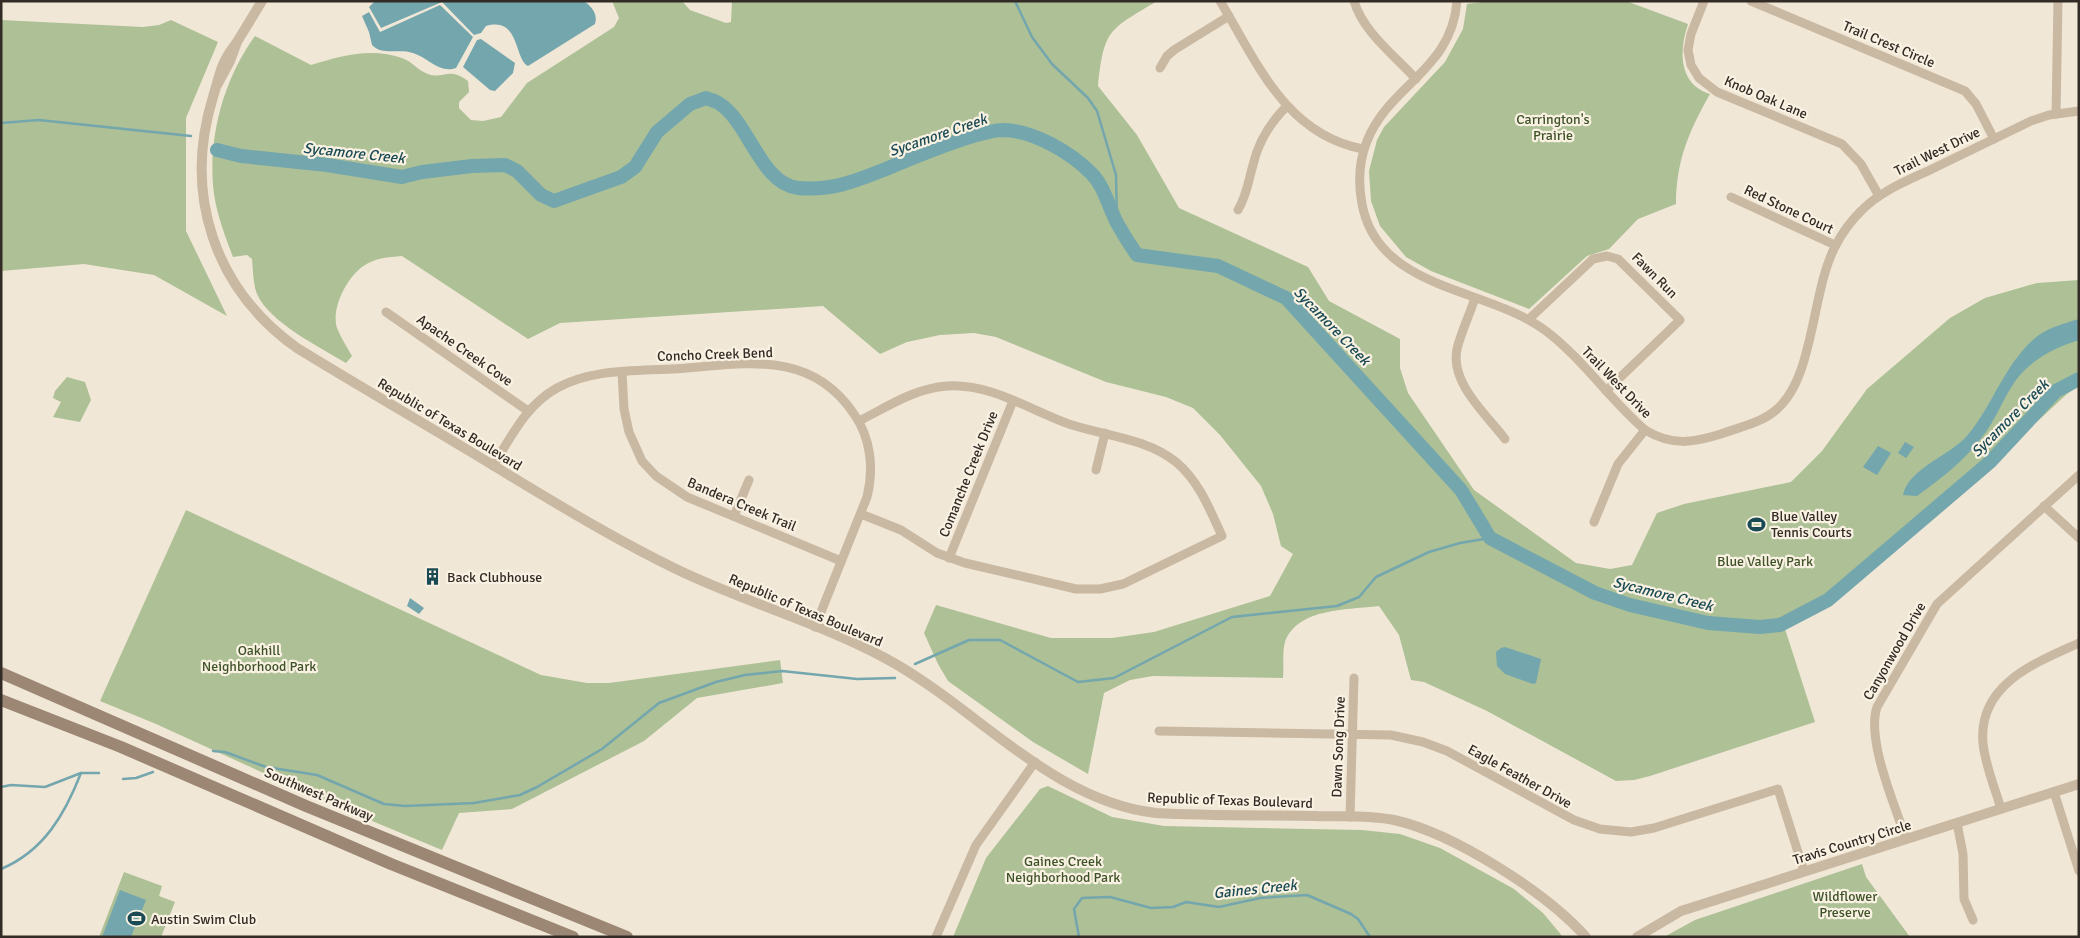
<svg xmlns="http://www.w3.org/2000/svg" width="2080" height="938" font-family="Signika,sans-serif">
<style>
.green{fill:#adc096}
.water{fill:#74a6ae}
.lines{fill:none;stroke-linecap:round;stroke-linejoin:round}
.stream{stroke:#74a6ae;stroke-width:2.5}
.river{stroke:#74a6ae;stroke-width:14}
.minor{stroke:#c9b8a2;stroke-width:9}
.tertiary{stroke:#c9b8a2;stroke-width:10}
.secondary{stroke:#9c8774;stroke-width:12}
.labels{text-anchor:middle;stroke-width:4.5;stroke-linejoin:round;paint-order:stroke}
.street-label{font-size:14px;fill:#332b25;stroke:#f9f1e2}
.park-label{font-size:14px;fill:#3e5228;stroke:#f9f1e2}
.poi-label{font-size:14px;fill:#332b25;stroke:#f9f1e2;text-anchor:start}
.water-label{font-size:15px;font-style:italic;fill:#1a4b55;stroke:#f9f1e2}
</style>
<rect width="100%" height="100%" fill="#f1e7d6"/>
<g class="green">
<path d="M 612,1 L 682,1 L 690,10 L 726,23 L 731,22 L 732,1 L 1157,1 C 1109,30 1104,29 1098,86 L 1137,135 L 1179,208 L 1308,267 L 1329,301 L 1400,339 L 1400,368 L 1408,393 L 1474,490 L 1576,563 L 1610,569 L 1632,565 L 1657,513 L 1684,504 L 1791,482 L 1822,451 L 1867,389 L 1950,318 L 1985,298 L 2037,283 L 2079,280 L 2079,386 L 2067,394 C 2008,448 1952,503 1890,554 C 1857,582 1825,610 1785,629 L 1815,722 L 1650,776 L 1634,780 L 1616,781 L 1487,711 L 1424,682 L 1411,680 L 1399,635 L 1379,606 C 1349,610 1298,607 1285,642 C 1282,652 1284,667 1283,678 L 1153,676 L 1130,680 L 1104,693 L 1088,774 L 1033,742 L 948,681 L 938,664 L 924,633 L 936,605 L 1051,638 L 1112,638 L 1154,632 L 1270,596 L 1293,554 L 1281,546 L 1273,514 L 1261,486 L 1220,435 L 1193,408 L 1166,397 L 1106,382 L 996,337 L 974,333 L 940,335 L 907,342 L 880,354 L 823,306 L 560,323 L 528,339 L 402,256 C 388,257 374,258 362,267 C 346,279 331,309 337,328 C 341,338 347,347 352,356 L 346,363 C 320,347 270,323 257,294 C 253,284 253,269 252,259 L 247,255 L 233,257 C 225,236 217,215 214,194 C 207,140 223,80 255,36 L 311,65 C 340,56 371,47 402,58 C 411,61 419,71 428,74 C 443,80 448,66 468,81 L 469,92 L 459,102 L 459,108 L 471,120 L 483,121 L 501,117 L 527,83 L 614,27 L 619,18 Z"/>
<path d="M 1490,1 L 1626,1 L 1688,24 C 1679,50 1678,84 1710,94 C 1689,131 1676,161 1676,204 L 1638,219 L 1609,249 L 1587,256 L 1529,309 L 1431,271 L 1406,257 L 1380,226 L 1371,201 L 1369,171 L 1377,140 L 1384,127 L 1445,62 L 1463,29 L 1467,4 Z"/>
<polygon points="1,20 143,27 159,25 171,20 218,42 186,118 186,231 227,316 154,275 84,264 1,271"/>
<polygon points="67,377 85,382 91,400 80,422 53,417 61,402 53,398 55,391"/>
<polygon points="186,510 541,675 587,683 609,683 780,660 783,683 697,698 644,741 512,809 459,813 442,850 336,806 156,724 100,701"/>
<polygon points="1048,786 1112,817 1164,826 1362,830 1400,834 1440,848 1514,889 1543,913 1563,937 953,937 986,858 1040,789"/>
<polygon points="1862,864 1866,877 1910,937 1664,937 1695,920"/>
<polygon points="124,872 162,886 159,896 175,902 161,937 99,937"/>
</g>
<g class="water">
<path d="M 375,1 L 584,1 C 592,7 598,14 595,24 L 528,66 C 514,59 520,16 486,26 L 481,33 L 474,35 L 442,2 L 381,28 L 369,7 Z"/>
<path d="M 440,5 L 473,37 L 456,68 C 439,74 429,58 413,53 C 400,48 382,56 372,45 L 369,32 L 362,16 L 369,12 L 380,32 Z"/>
<polygon points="481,39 515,63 513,73 495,91 490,90 463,67 477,40"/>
<path d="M 2079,319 L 2079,340 C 2054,348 2032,359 2016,380 C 2003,398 1996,420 1982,437 C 1964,461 1942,478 1917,496 L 1903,495 C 1908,469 1950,455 1966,437 C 1992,407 2004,365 2034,339 C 2044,329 2065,323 2079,319 Z"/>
<polygon points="1905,442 1914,447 1906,458 1898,453"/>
<polygon points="1878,446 1891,453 1877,475 1863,467"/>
<polygon points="410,598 424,608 419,614 407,606"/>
<polygon points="1505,647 1541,659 1536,683 1533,684 1505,674 1497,666 1496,652 1501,648"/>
<polygon points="120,890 146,900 131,937 102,937"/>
</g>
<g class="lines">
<g class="stream">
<polyline points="1015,1 1032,37 1052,64 1088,98 1097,111 1116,175 1117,223"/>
<polyline points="1,123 39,120 191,136"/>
<polyline points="915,664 969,640 1000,640 1078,682 1114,678 1232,617 1337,606 1359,597 1376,577 1429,552 1460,543 1490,538"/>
<polyline points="213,751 225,752 266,767 317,775 384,804 405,806 474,803 520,795 537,787 602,749 659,703 716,682 745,675 782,671 857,679 895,678"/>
<polyline points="123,779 136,778 153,772"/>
<polyline points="1,787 11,785 45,787 81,773 99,773"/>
<path d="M 1,869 C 44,851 65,814 81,773"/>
<polyline points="1079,937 1074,909 1082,898 1110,897 1151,908 1173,907 1186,902 1219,907 1260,898 1307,895 1351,914 1358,919 1370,937"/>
</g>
<path class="river" d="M 217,150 L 241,156 L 327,165 L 402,177 L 422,172 L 472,166 L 505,165 L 517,171 L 541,195 L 554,201 L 621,177 L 635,167 L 657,132 L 690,104 L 706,98 C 711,100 716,101 720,104 C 749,123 761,184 798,188 C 832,191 856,181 886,169 C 912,158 978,130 1004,130 C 1034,131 1070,152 1091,173 C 1105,187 1108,206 1117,223 C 1123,234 1130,245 1137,255 L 1218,266 L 1286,298 L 1461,490 L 1490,538 L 1595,593 L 1630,605 L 1708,623 L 1760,627 L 1780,625 L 1828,600 L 1990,462 L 2056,391 L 2079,379"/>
<g class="minor">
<path d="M 1220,1 C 1257,62 1285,134 1363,149"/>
<path d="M 1354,1 C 1363,32 1395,56 1416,79"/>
<path d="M 1457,1 C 1452,70 1389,85 1367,141 C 1359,161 1358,183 1362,204 C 1378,291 1488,287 1546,331 C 1583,359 1610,400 1645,430 C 1672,446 1692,443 1721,434 C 1740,427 1761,423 1776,410 C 1815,378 1811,290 1836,245 C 1842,233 1851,221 1861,211 C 1880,191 1907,181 1932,169 C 1965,153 1998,137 2031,121 L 2049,115 L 2079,111"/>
<polyline points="1704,1 1691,34 1688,50 1691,65 1699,78 1717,92 1842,144 1861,164 1879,196"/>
<polyline points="1751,1 1965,91 1976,104 1994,139"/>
<polyline points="1160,68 1167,56 1174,50 1229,16"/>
<polyline points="2056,114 2058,1"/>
<polyline points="1731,197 1835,245"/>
<path d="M 1238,210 C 1247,195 1248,182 1253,165 C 1258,143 1270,123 1286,107"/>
<path d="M 1475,298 C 1470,314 1461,332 1457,349 C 1450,383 1486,414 1505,439"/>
<polyline points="386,312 528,411"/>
<polyline points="1529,319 1593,259 1607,256 1618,259 1680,320 1606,391"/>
<polyline points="622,372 624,409 629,432 642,461 656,476 687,497 841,561"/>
<path d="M 859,421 C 887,407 915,388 947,386 C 990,383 1030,410 1069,424 C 1105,436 1146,438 1176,462 C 1199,481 1210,510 1222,536 L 1123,584 L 1100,589 L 1076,589 L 965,563 L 937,553 L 901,530 L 861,514"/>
<path d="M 493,466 C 511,437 526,405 557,388 C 591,369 634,371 672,369 C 741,365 809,347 854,414 C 871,438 874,469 867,497 L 815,627"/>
<polyline points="1096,470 1105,433"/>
<polyline points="2044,506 2079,538"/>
<polyline points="734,516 749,480"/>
<polyline points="1594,522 1618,464 1645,430"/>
<polyline points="949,558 1013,401"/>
<polyline points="1159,731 1391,735 1423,742 1447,751 1574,820 1600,829 1631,832 1654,828 1778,789 1804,871"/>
<polyline points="2054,792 2079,871"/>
<path d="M 2001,809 C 1995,788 1985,765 1983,743 C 1978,684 2035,663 2079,643"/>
<polyline points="1350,817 1354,678"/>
<polyline points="1957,823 1963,854 1964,899 1973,920"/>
<path d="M 1906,839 C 1895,805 1866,740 1877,707 L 1937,604 L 2079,475"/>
<polyline points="936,937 976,845 1035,762"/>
</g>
<g class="tertiary">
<polyline points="237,42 262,1"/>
<path d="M 217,85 L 230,61 L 237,42 C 220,64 221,71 213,97 C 183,194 214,289 297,348 C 367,391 439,432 509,475 C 564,508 618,541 676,569 C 744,602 818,622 885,658 C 975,706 1051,801 1156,813 C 1209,816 1262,815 1315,816 C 1341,817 1368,815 1394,820 C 1453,833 1546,892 1586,937"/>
<polyline points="1637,937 1681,911 2079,784"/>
</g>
<g class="secondary">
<polyline points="1,673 306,806 627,937"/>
<polyline points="1,700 121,747 391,864 573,937"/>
</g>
</g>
<defs>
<symbol id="stadium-bare" viewBox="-9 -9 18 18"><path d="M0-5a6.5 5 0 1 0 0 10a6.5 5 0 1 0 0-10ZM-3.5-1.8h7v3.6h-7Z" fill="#1a4b55" stroke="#f9f1e2" stroke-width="2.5" paint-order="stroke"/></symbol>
<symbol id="building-bare" viewBox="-9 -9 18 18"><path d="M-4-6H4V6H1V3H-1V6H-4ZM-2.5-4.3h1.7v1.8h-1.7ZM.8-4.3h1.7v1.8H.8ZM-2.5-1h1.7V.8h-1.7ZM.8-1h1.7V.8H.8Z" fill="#1a4b55" stroke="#f9f1e2" stroke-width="2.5" paint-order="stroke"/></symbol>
</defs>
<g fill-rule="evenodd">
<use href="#stadium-bare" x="1744" y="512" width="25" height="25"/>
<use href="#building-bare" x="420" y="564" width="25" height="25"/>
<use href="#stadium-bare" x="124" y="906" width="25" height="25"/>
</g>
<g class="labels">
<g class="street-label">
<text transform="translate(1889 44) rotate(23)" y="5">Trail Crest Circle</text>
<text transform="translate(1766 97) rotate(23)" y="5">Knob Oak Lane</text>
<text transform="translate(1937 151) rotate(-26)" y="5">Trail West Drive</text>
<text transform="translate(1789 209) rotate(25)" y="5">Red Stone Court</text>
<text transform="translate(1655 275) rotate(45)" y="5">Fawn Run</text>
<text transform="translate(465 350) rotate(35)" y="5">Apache Creek Cove</text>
<text transform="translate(715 354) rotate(-2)" y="5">Concho Creek Bend</text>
<text transform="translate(1617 382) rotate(46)" y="5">Trail West Drive</text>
<text transform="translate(450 424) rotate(31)" y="5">Republic of Texas Boulevard</text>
<text transform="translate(968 474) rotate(-68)" y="5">Comanche Creek Drive</text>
<text transform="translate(742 504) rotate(23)" y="5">Bandera Creek Trail</text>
<text transform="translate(806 610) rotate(23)" y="5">Republic of Texas Boulevard</text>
<text transform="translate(1894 651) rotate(-60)" y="5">Canyonwood Drive</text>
<text transform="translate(1338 747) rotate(-88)" y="5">Dawn Song Drive</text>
<text transform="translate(1520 776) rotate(29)" y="5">Eagle Feather Drive</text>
<text transform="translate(319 794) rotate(23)" y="5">Southwest Parkway</text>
<text transform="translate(1230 800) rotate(2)" y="5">Republic of Texas Boulevard</text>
<text transform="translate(1852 842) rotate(-17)" y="5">Travis Country Circle</text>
</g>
<g class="park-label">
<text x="1553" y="124">Carrington's<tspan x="1553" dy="16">Prairie</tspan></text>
<text x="1765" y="566">Blue Valley Park</text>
<text x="259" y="655">Oakhill<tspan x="259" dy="16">Neighborhood Park</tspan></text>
<text x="1063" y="866">Gaines Creek<tspan x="1063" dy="16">Neighborhood Park</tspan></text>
<text x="1845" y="901">Wildflower<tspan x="1845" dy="16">Preserve</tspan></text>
</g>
<g class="poi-label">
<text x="1771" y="521">Blue Valley<tspan x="1771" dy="16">Tennis Courts</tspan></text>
<text x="447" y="582">Back Clubhouse</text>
<text x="151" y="924">Austin Swim Club</text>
</g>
<g class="water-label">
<text transform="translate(938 135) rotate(-19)" y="5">Sycamore Creek</text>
<text transform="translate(354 153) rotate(6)" y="5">Sycamore Creek</text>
<text transform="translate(1332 326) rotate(46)" y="5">Sycamore Creek</text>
<text transform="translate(2010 418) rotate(-45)" y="5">Sycamore Creek</text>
<text transform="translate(1663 594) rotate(14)" y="5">Sycamore Creek</text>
<text transform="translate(1255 889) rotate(-6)" y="5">Gaines Creek</text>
</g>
</g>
<rect width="2080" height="938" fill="none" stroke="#332b25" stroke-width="5"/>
</svg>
